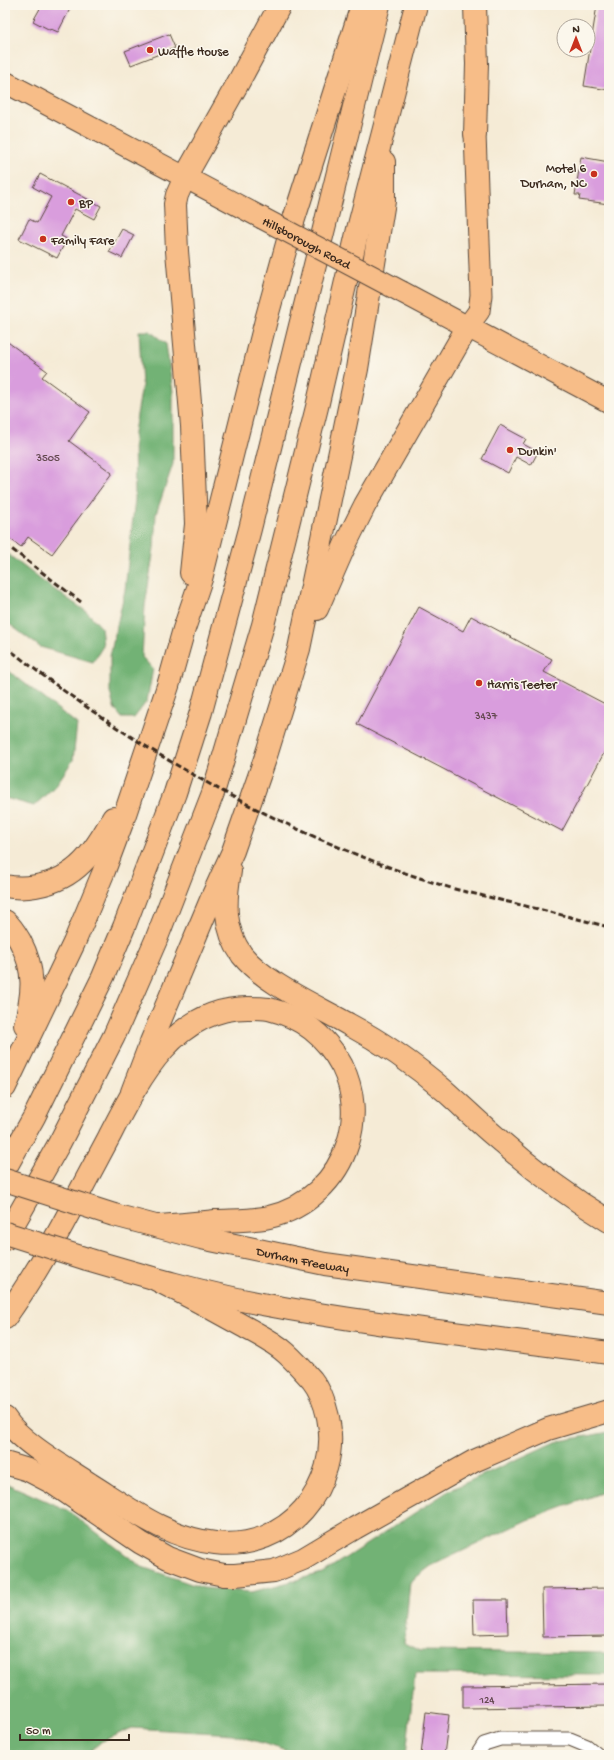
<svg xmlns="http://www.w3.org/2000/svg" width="614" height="1760" font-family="'Gochi Hand',sans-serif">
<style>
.forest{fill:#72b274;stroke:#566e49}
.building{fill:#d99ddd}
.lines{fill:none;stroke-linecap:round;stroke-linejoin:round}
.minor-casing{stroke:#57473a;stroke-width:15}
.primary-casing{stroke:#57473a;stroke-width:23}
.motorway-casing{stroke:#57473a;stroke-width:24}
.minor{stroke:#fff;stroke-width:13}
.primary{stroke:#f7bd88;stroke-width:21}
.motorway{stroke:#f7bd88;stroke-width:22}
.rail{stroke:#3b2a1e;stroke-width:3;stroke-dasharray:6 3;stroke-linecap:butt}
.primary-bridge-casing{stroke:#57473a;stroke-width:23;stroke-linecap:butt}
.motorway-bridge-casing{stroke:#57473a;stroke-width:24;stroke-linecap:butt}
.primary-bridge{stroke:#f7bd88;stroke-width:21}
.motorway-bridge{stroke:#f7bd88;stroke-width:22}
.poi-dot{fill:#c8321e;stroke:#fbf7ec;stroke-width:1.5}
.labels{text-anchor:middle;stroke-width:3;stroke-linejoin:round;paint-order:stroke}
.number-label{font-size:11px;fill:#62474e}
.poi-label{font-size:13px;fill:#3b2a1e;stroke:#fbf7ec;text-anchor:start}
.street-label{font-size:13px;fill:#3b2a1e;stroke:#fbf7ec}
</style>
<rect width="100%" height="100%" fill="#fbf7ec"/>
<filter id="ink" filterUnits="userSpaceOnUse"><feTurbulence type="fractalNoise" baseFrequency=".025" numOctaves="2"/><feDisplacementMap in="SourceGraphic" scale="8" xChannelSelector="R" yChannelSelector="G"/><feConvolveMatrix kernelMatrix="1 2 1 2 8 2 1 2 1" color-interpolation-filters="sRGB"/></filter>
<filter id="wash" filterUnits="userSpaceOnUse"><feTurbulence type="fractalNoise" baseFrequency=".012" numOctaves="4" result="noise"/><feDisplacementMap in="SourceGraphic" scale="16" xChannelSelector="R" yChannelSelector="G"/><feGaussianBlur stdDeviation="0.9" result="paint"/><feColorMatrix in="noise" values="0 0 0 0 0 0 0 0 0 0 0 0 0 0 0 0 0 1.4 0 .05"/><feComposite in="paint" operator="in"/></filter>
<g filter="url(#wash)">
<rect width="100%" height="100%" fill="#f5ebd6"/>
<g class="forest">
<polygon points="139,331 150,331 166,344 173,392 173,464 156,514 154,548 145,606 142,657 153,669 147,701 134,718 122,718 114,708 110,692 110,656 125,590 135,499 134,432 142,386"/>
<polygon points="5,552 45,583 87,612 101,627 103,646 93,662 40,647 5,621"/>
<polygon points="5,668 77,724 73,760 56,785 34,806 5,798"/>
<polygon points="609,1432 609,1490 528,1520 431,1566 410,1582 404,1643 420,1651 609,1653 609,1675 415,1674 406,1755 301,1755 232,1734 132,1728 102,1741 86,1755 5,1755 5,1483 67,1510 142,1567 203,1588 252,1592 322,1573 450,1490 555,1442"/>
</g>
<g id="blocks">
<g class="building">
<polygon points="42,5 72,5 58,32 51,29 50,30 33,21"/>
<polygon points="597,5 609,5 609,90 584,86"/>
<polygon points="169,34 175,48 131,65 125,51"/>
<polygon points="581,157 609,162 609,204 579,200 580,195 575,195"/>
<polygon points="40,174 101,206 94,219 75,209 61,236 67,239 57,258 19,239 29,219 37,223 51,197 33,187"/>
<polygon points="122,229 134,235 122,258 109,252"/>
<polygon points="5,340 47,371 42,377 90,412 69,441 112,473 52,554 28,537 21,547 5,535"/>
<polygon points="500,425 526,439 523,444 538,452 531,465 516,457 508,473 482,459"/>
<polygon points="419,607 463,631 471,616 552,659 544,672 609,706 609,756 604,753 562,831 357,724"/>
<polygon points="609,1588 609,1636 543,1637 542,1589"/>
<polygon points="473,1600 507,1600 508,1634 474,1635"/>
<polygon points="608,1684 609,1706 463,1708 463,1686"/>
<polygon points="426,1712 449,1715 444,1755 421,1755"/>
</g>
</g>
</g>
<g filter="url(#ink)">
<use href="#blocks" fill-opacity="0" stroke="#57473a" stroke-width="1"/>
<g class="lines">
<defs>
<polyline id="minor" points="477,1755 484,1744 500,1739 570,1739 587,1746 598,1755"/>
<g id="primary">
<polyline points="5,82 262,218"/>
<polyline points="402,292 609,402"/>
<polyline points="468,326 479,311 481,295 475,134"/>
</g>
<g id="motorway">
<polyline points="475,5 477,64 475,134"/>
<polyline points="191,573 196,524 192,426 177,251 175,204 177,195 185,177 238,83 280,5"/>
<polyline points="317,609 345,545 365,505 468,326"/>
<path d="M 230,871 C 225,901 223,929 242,955 C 264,983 317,1006 348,1024 C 382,1042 416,1066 445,1091 C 463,1107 479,1123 497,1138 C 532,1169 569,1197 609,1221"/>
<path d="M 5,886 C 15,888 26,888 36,886 C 77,879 94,852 113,818"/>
<path d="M 5,921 C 11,926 16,934 20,941 C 36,971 33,994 25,1025"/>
<polyline points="5,1087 74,943 104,871 122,823 168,686 184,629 201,579 266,320 293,222 362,5"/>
<polyline points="132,1092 151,1042 213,895 233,851 265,759 299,649 357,369 384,201 384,162"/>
<polyline points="5,1169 34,1117 103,977 124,927 175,793 201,712 250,529 379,5"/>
<path id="s1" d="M 114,1215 L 201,1238 L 325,1264 L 609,1303"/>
<polyline points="5,1239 60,1142 114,1036 156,940 213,793 263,625 317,407 358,229 416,5"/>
<path d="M 87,1259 C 145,1276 203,1293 262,1304 C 377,1326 493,1337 609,1353"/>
<path d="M 5,1318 C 30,1283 52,1245 72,1207 C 84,1183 97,1160 109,1137 C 139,1079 174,1008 248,1008 C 255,1008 262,1008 269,1009 C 302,1017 326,1036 342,1066 C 354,1090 356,1118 348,1143 C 337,1179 306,1209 269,1217 C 251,1221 233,1220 215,1221 C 196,1223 176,1225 157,1226"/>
<path d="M 5,1418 C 20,1442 66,1468 90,1484 C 130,1509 168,1538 215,1543 C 287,1552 342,1486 328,1417 C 325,1404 321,1391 312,1380 C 304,1371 295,1361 286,1353 C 273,1341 257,1334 243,1326 C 213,1309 183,1293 153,1278"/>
<polyline points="5,1463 28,1470 51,1482 141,1543 168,1558 200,1570 224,1575 235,1575 274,1571 303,1559 355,1528 474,1461 548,1429 609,1411"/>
</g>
</defs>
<use href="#minor" class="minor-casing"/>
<use href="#primary" class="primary-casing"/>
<use href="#motorway" class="motorway-casing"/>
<use href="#minor" class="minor"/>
<use href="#primary" class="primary"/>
<use href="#motorway" class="motorway"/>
<g class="rail">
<polyline points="5,544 81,602"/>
<path d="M 5,646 C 138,752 288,838 451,888 C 469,893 486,896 504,901 C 539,909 574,918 609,927"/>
</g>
<defs>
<g id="primary-bridge">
<path id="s2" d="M 262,218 L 402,292"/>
</g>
<g id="motorway-bridge">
<polyline points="5,1180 114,1215"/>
<polyline points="5,1233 87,1259"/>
</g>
</defs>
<use href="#primary-bridge" class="primary-bridge-casing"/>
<use href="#motorway-bridge" class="motorway-bridge-casing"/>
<use href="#primary-bridge" class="primary-bridge"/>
<use href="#motorway-bridge" class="motorway-bridge"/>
</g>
</g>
<g class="poi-dot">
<circle cx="150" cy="50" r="4"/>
<circle cx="594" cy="174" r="4"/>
<circle cx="71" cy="202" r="4"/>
<circle cx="43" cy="239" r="4"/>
<circle cx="510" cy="450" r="4"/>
<circle cx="479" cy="683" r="4"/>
</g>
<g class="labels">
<g class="number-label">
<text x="48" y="461">3505</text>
<text x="486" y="719">3437</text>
<text x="487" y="1703">124</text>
</g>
<g class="poi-label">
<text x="158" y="55">Waffle House</text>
<text x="586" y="172" text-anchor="end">Motel 6<tspan x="586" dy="15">Durham, NC</tspan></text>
<text x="79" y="207">BP</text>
<text x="51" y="244">Family Fare</text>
<text x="518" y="455">Dunkin'</text>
<text x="487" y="688">Harris Teeter</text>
</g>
<g class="street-label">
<text dy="5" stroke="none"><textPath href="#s2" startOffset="51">Hillsborough Road</textPath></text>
<text dy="5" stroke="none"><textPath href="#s1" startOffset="194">Durham Freeway</textPath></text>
</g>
</g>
<rect width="614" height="1760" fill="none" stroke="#fbf7ec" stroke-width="20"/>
<g transform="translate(576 38)"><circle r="19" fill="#fbf7ec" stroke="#aea59a"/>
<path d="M0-3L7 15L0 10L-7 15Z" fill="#c8321e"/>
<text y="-6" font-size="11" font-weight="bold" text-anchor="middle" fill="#3b2a1e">N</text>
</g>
<path d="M20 1734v6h109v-6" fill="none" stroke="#3b2a1e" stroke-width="2"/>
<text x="26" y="1734" font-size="12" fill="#3b2a1e" stroke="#fbf7ec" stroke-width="3" paint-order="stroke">50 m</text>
</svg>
